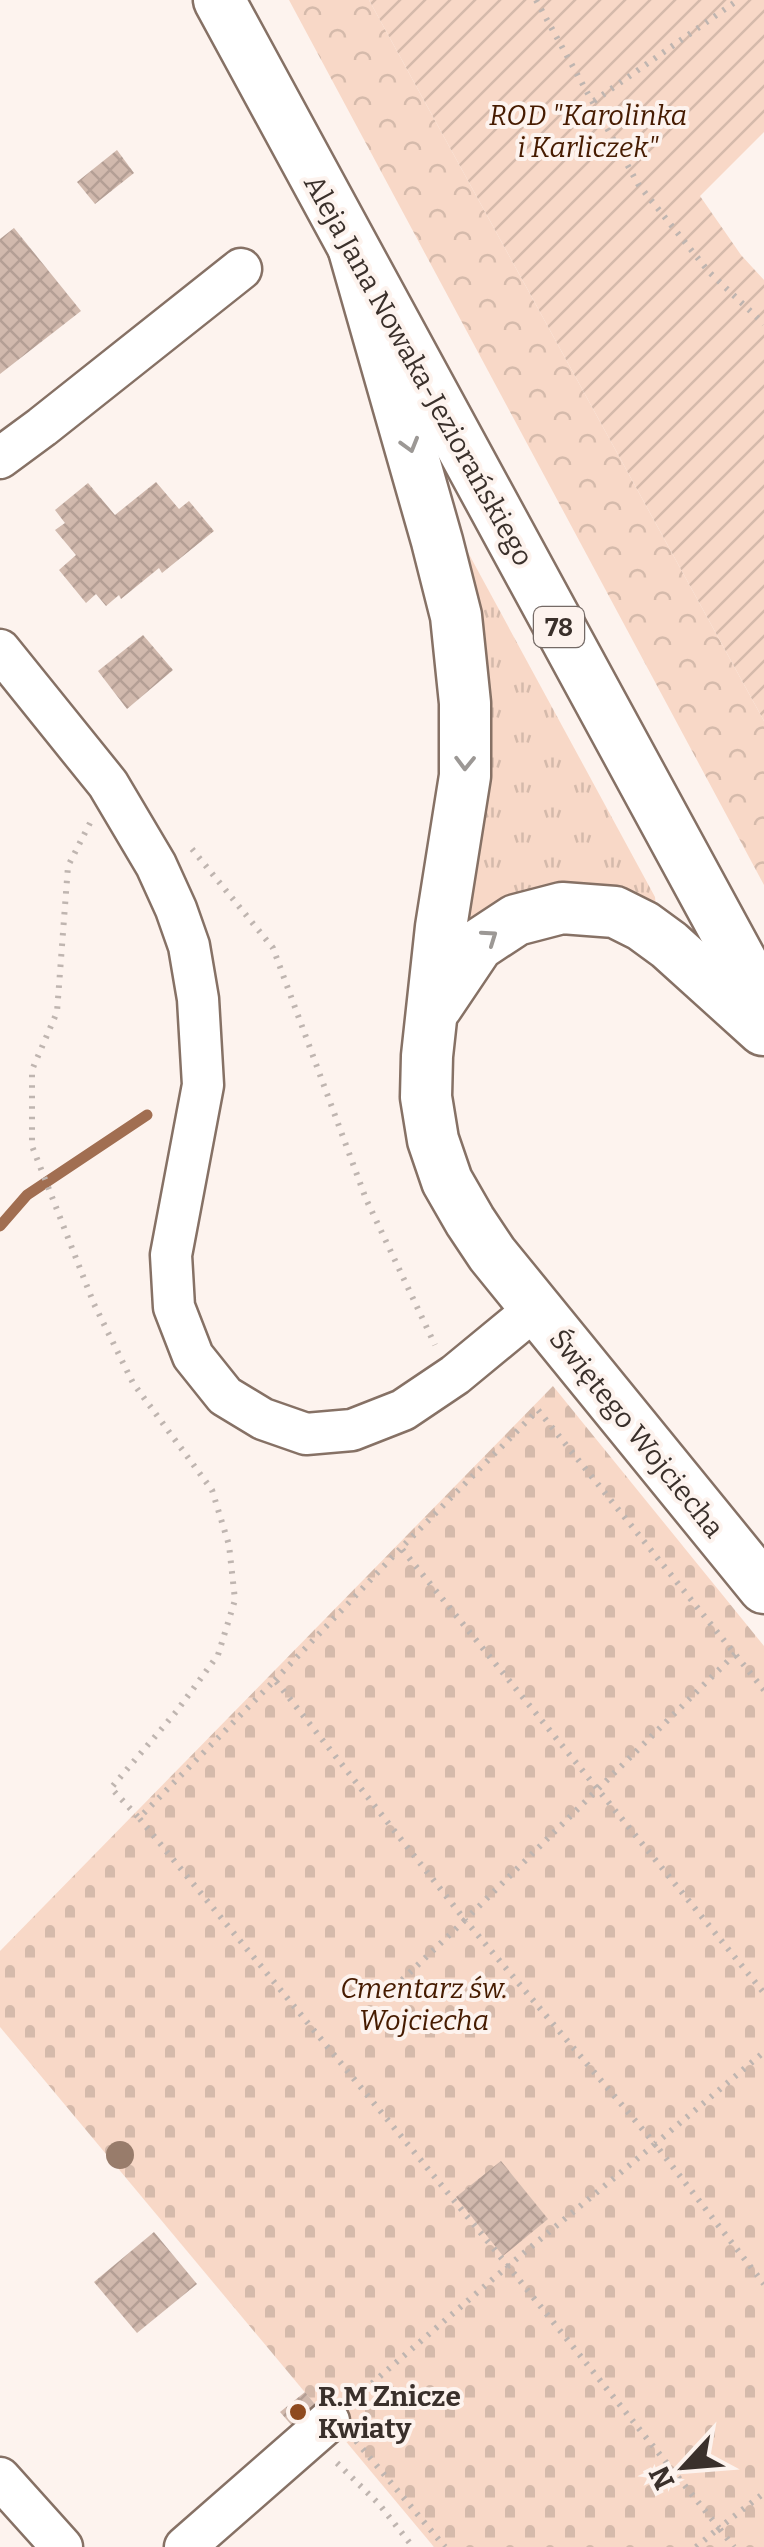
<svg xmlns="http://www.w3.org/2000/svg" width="764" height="2547" font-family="Bitter,serif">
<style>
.grass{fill:url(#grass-tufts)}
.forest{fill:url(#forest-crowns)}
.cemetery{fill:url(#cemetery-stones)}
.garden{fill:url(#garden-furrows)}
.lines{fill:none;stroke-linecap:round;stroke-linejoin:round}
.stream{stroke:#a16e51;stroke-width:11}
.building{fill:url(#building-cross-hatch)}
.minor-casing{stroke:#867165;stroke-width:45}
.major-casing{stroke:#867165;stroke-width:55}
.path{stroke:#bfb5b0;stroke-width:6;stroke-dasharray:2.5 8;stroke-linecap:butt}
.minor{stroke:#fff;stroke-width:40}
.major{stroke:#fff;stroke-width:50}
.tree{fill:#987c6b}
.oneway{stroke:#9c9895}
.poi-dot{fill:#8f4a1e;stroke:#fdf3ee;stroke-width:4}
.labels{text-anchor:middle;stroke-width:8;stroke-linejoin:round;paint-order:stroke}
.shield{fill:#fdf3ee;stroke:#746a66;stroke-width:2.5}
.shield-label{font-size:25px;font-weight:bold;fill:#3a302b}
.park-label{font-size:28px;font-style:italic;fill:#461b00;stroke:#fdf3ee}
.street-label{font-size:28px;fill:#3a302b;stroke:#fdf3ee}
.poi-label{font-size:28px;font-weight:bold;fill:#3a302b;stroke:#fdf3ee;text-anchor:start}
</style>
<defs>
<pattern id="grass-tufts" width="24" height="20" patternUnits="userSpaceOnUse" patternTransform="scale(2.5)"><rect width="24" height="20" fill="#f8d8c7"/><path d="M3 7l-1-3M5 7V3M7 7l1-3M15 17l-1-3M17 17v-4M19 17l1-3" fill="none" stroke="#d5baab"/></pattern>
<pattern id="forest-crowns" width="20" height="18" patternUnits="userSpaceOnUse" patternTransform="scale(2.5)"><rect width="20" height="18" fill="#f8d8c7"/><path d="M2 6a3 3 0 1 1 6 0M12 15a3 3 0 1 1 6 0" fill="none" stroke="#d5baab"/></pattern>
<pattern id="cemetery-stones" width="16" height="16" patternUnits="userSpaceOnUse" patternTransform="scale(2.5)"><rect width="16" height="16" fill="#f8d8c7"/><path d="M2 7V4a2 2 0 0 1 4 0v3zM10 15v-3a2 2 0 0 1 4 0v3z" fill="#d5baab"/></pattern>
<pattern id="garden-furrows" width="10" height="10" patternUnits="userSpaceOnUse" patternTransform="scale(2.5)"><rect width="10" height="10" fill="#f8d8c7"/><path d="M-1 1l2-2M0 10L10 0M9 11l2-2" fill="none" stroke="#d5baab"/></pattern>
<pattern id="building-cross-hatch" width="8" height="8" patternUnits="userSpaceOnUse" patternTransform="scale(2.5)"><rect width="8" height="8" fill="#d1b9ad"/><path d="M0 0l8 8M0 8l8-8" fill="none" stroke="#b49f95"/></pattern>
</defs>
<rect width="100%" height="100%" fill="#fdf3ee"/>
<polygon class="grass" points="458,534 655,897 656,907 461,937"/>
<polygon class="forest" points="289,0 369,0 764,721 764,885"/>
<polygon class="cemetery" points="553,1386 764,1646 764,2547 434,2547 0,2027 0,1951"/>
<polygon class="garden" points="369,0 764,0 764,132 700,196 741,255 764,280 764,721"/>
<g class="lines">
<polyline class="stream" points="0,1226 27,1195 147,1115"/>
</g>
<g class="building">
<polygon points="117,150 134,173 95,204 77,182"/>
<polygon points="14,228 81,311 0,374 0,239"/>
<polygon points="156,482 179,509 189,501 214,531 162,573 159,568 121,599 119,595 106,606 96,594 86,603 59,570 76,555 55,530 65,523 55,510 88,483 115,515"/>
<polygon points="143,635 173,670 127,709 98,671"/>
<polygon points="501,2161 548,2219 503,2256 456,2197"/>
<polygon points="154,2232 197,2284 137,2333 94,2282"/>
<polygon points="305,2392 318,2408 294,2428 280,2412"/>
</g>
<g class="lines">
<defs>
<g id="minor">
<polyline points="0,458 42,427 241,269"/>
<polyline points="0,650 108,784 156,865 176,909 189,946 198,999 203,1085 171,1255 174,1307 193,1356 225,1396 263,1419 306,1434 352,1430 403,1410 455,1375 535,1309"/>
<polyline points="0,2478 62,2547"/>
<polyline points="185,2547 329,2421"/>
</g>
<g id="major">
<polyline points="219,0 764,1003"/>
<polyline points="354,250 437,541 456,616 465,703 465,776 441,927 427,1056 426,1097 433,1140 447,1181 470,1221 492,1254 764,1588"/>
<polyline points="437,1006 478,945 516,920 562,908 615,912 643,926 669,945 763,1030"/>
</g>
</defs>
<use href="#minor" class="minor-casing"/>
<use href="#major" class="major-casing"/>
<g class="path">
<polyline points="536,0 638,184 709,272 764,324"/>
<polyline points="594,101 738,0"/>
<polyline points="90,823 68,866 57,1012 32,1070 32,1146 94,1304 133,1383 212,1490 229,1545 235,1600 218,1655 176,1712 111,1788 139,1818"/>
<polyline points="192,849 273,948 366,1199 435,1345"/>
<polyline points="735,1654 465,1920 655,2144 764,2052"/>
<polyline points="275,1680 401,1548"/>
<polyline points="764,1690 538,1410 401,1548 764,1993"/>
<polyline points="402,1980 465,1920 275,1680 139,1818 508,2266 719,2528 764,2493"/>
<polyline points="356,2397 508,2266 655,2144 764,2284"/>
<polyline points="356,2441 445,2547"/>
<polyline points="337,2463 379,2504 413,2547"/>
<polyline points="696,2547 719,2528 734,2547"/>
</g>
<use href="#minor" class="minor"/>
<use href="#major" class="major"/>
</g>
<circle class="tree" cx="120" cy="2155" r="14"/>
<defs><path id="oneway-chevron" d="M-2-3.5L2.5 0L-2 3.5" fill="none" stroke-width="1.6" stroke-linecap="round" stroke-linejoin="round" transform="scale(2.5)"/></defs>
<g class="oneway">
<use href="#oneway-chevron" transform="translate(410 445) rotate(74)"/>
<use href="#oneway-chevron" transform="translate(465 763) rotate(91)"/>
<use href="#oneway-chevron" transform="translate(490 937) rotate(-35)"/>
</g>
<circle class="poi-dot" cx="298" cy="2412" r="10"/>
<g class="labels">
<rect class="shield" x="534" y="607" width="50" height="40" rx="8"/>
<g class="shield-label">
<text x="559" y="636">78</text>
</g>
<g class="park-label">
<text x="588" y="125">ROD "Karolinka<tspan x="588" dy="32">i Karliczek"</tspan></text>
<text x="424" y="1998">Cmentarz św.<tspan x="424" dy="32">Wojciecha</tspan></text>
</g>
<g class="street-label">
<text transform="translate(419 370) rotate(61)" y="10">Aleja Jana Nowaka-Jeziorańskiego</text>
<text transform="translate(637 1433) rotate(51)" y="10">Świętego Wojciecha</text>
</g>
<g class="poi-label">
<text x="318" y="2406">R.M Znicze<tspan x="318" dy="32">Kwiaty</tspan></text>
</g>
</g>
<g transform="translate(684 2467) rotate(244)" stroke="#fdf3ee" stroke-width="8" paint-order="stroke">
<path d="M0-8L18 38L0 25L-18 38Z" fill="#3a302b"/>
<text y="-15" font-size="28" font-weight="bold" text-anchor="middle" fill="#3a302b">N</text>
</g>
</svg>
